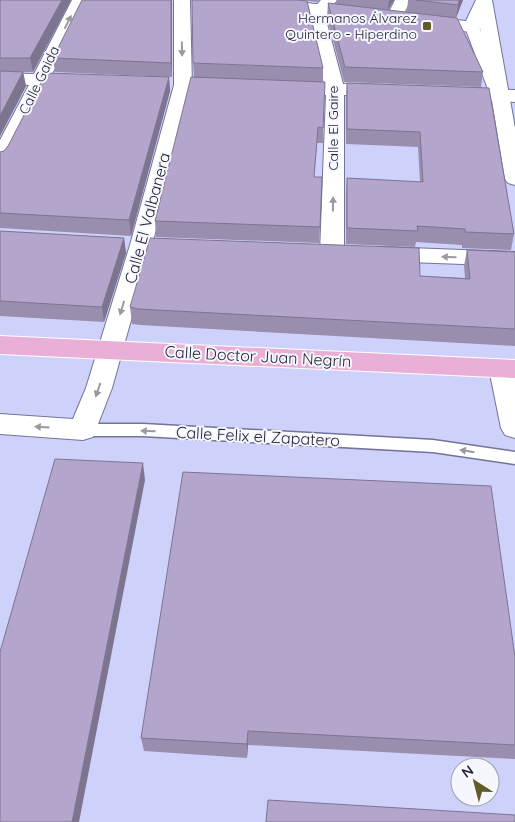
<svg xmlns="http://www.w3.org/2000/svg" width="515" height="822" font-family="Quicksand,sans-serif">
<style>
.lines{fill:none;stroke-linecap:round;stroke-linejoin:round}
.service-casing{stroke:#727499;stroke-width:3}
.pedestrian-casing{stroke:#727499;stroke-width:2}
.minor-casing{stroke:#727499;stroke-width:2}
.tertiary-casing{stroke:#727499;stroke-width:2}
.primary-casing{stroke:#fff;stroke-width:2}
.service{fill:#fff;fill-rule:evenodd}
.pedestrian{fill:#fff;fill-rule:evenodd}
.minor{fill:#fff;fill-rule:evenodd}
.tertiary{fill:#fff;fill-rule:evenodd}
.primary{fill:#e9afd6;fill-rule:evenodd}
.wall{fill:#9a8eaf}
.shaded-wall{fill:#7d748f}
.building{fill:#b3a5cc;stroke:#7d748f}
.oneway{fill:#9a9ba1}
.poi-dot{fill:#625b28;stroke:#f5f6fe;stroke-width:2}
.labels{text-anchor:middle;stroke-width:4;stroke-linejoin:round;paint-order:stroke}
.far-poi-label{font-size:14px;fill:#1f202f;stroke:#f5f6fe;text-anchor:end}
.far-street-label{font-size:14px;fill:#1f202f;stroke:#f5f6fe}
.street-label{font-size:16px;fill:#1f202f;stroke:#f5f6fe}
</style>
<rect width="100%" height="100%" fill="#ced2fb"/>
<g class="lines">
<defs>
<polygon id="service" points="83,424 143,424 433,440 515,452 515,464 433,452 143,436 83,436 77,434 75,430 77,426"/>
<polygon id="pedestrian" points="472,23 477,24 479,27 505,92 503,95 491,95 489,92 465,27 467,24"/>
<g id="minor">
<polygon points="72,0 88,0 52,74 85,77 88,81 85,85 79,86 47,85 10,160 7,164 0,166 0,140 29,85 0,83 0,73 34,74"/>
<polygon points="321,0 337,0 325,16 343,84 384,85 391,87 393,91 391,95 384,97 344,95 344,253 340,258 332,260 324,258 320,253 326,95 280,92 278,88 280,84 287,82 324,84 308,14"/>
<polygon points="395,0 411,0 400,21 388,21 386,18"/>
<polygon points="472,89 515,90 515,102 465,99 463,95 465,91"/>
<polygon points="382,247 515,252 515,266 382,261 374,259 370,254 374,249"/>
<polygon points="502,360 511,363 515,369 515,438 505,435 501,428 489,369 493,363"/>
</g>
<g id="tertiary">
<polygon points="174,0 190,0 192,85 152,245 112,388 93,437 83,440 0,434 0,414 73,419 86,388 130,245 174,85"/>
<polygon points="236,0 283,0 364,10 370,12 372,15 370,18 364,20 244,5 238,3"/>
<polygon points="476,0 492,0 515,128 515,185 508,183 505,179 480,28 478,31 472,32 424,27 418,26 416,22 418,18 424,17 466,21"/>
</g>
<polygon id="primary" points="0,336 515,360 515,378 0,354"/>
</defs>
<use href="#service" class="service-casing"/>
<use href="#pedestrian" class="pedestrian-casing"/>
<use href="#minor" class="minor-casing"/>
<use href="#tertiary" class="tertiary-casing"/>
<use href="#primary" class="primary-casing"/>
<use href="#service" class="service"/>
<use href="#pedestrian" class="pedestrian"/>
<use href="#minor" class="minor"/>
<use href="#tertiary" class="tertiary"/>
<use href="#primary" class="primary"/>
</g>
<g class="wall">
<polygon points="0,0 71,0 33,72 23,72 26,86 0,136"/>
<polygon points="172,0 172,77 55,72 53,58"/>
<polygon points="301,0 319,0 317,2"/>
<polygon points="337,0 394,0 388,10 407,12 408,0 463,0 456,18 483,72 481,87 344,82 327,17 328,3 336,4"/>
<polygon points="193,63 323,68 323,143 317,143 314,177 320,227 319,243 156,237 155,221 194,77"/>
<polygon points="169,77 170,91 131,236 0,228 0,152 4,151"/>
<polygon points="347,83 489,88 514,234 511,250 462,248 462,245 416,242 415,247 346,244 346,194 347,178 420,182 418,147 346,144 346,98"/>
<polygon points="0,231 124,238 126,253 104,322 0,316"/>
<polygon points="467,250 515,252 515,346 140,325 132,324 130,307 420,276 465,278 464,266"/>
<polygon points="515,657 515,759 248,745 247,758 144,751 141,738"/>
</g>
<g class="shaded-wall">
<polygon points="62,0 71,0 33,72 30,58"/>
<polygon points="171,0 172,0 172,77 171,63"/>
<polygon points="389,0 394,0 388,10"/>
<polygon points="459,0 463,0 456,18 458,5"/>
<polygon points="23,72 26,86 0,136 0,116"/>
<polygon points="169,77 170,91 131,236 129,220"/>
<polygon points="124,238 126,253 104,322 102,307"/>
<polygon points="143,463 145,480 79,822 72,822"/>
<polygon points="248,731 248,745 247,758 247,744"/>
</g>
<g class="building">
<polygon points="0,0 62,0 30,58 0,58"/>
<polygon points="82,0 171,0 171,63 53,58"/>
<polygon points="192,0 297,0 307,1 323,68 193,63"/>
<polygon points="416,0 459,0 458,5"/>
<polygon points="328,3 457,18 483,72 345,67"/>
<polygon points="0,71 23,72 0,116"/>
<polygon points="46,73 169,77 129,220 0,213 0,152 4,151 8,146"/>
<polygon points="191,77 325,82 323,128 318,127 314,177 322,177 320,227 155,221"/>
<polygon points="347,83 489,88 514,234 465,232 465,229 417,226 418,231 347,228 347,178 423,182 420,132 347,129"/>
<polygon points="0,231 124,238 102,307 0,301"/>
<polygon points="150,238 419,248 420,276 470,279 467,250 515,252 515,329 138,309 130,307"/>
<polygon points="55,459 143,463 72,822 0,822 0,652"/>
<polygon points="183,472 491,486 515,657 515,745 248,731 247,744 141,738"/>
<polygon points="268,800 515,815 515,822 266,822"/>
</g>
<defs><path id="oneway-solid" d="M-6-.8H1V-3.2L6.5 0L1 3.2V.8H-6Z" transform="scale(1.25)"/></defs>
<g class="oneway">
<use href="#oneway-solid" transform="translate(68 22) rotate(-63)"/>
<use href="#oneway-solid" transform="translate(182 49) rotate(89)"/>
<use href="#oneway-solid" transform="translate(333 204) rotate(-89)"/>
<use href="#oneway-solid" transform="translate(449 257) rotate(-178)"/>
<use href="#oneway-solid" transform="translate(122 308) rotate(107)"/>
<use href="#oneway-solid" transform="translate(98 390) rotate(109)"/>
<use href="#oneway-solid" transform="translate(42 427) rotate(-176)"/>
<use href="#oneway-solid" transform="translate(148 431) rotate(-178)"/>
<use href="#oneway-solid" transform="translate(467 451) rotate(-171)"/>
</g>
<rect class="poi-dot" x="422" y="21" width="10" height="10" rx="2.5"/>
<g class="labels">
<g class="far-poi-label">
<text x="417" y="23">Hermanos Álvarez<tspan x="417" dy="16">Quintero - Hiperdino</tspan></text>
</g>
<g class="far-street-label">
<text transform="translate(39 80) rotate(-64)" y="5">Calle Gaida</text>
<text transform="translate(333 128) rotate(-90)" y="5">Calle El Gaire</text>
</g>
<g class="street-label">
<text transform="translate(147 218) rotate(-75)" y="6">Calle El Valbanera</text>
<text transform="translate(258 356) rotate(3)" y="6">Calle Doctor Juan Negrín</text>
<text transform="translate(258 436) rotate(3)" y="6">Calle Felix el Zapatero</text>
</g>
</g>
<g transform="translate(475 782) rotate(324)"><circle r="24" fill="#f5f6fe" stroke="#9fa0ab"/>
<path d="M0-4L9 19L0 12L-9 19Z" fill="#625b28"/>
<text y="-8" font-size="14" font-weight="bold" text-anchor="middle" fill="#1f202f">N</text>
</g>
</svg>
